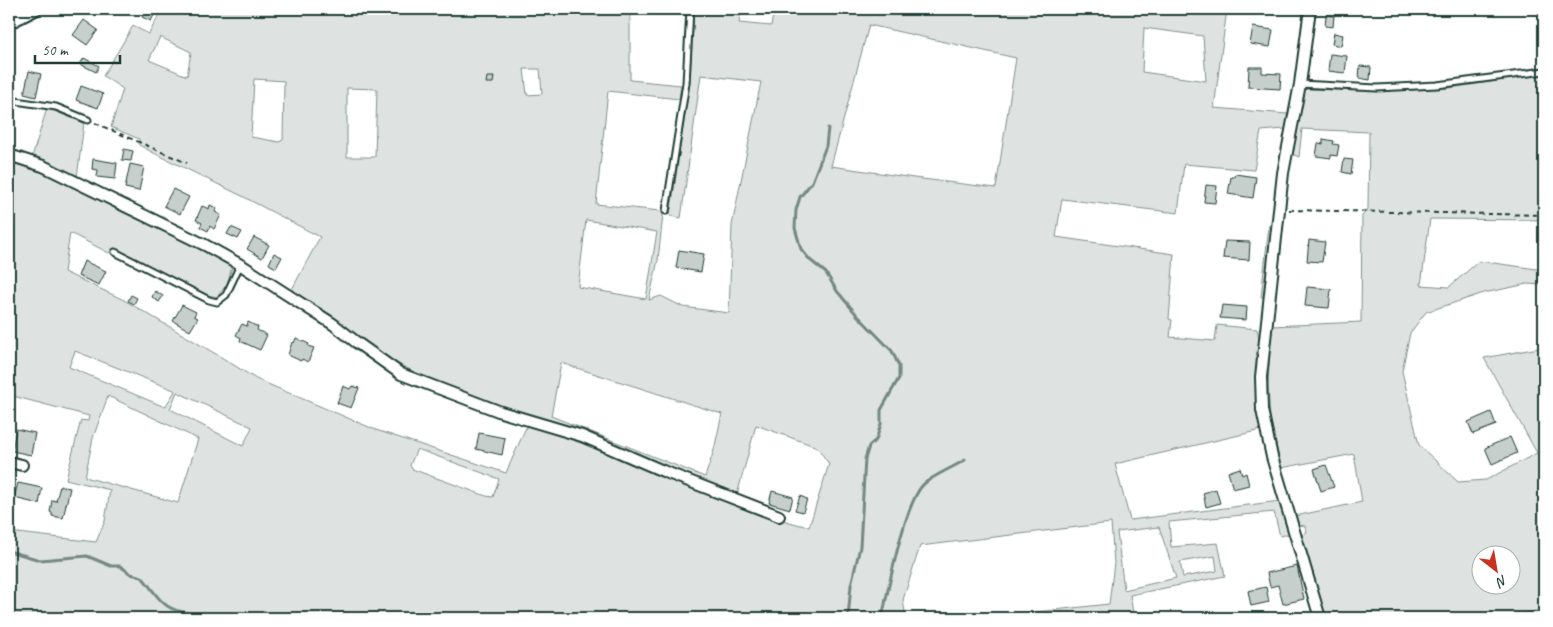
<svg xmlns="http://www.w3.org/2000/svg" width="1553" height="627" font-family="Caveat,sans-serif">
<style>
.green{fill:#dee3e2;stroke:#7e908b;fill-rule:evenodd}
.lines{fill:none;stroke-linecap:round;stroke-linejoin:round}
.stream{stroke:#758883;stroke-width:3}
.building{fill:#c7cfcc;stroke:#1f3d34}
.service-casing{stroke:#1f3d34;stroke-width:9}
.minor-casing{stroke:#1f3d34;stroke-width:14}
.tertiary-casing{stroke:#1f3d34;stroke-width:16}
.path{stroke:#1f3d34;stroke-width:2;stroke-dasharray:5 4;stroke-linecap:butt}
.service{stroke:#fff;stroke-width:5}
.minor{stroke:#fff;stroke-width:10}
.tertiary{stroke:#fff;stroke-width:12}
</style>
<rect width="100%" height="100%" fill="#fff"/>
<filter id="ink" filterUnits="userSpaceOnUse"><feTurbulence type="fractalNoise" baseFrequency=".02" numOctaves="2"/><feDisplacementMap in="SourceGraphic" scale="10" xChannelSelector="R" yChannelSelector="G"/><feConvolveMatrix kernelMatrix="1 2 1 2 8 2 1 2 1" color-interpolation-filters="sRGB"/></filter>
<g filter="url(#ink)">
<g class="green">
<path d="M 162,9 L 630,9 L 630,80 L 681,85 L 679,99 L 608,91 L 596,204 L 660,211 L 663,215 L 658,260 L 649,300 L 661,296 L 683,307 L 729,313 L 732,225 L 761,82 L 701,75 L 681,218 L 670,216 L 690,80 L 694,9 L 741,9 L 739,23 L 771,26 L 774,9 L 1227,9 L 1214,108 L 1288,114 L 1285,129 L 1261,131 L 1254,170 L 1184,164 L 1178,213 L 1062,199 L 1056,237 L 1174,254 L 1169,319 L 1172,320 L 1170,337 L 1215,341 L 1217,325 L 1257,329 L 1259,338 L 1256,400 L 1261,430 L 1115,464 L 1130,520 L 1280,501 L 1290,534 L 1280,536 L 1274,512 L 1169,522 L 1171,547 L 1218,543 L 1225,576 L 1130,595 L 1134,618 L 981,618 L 1109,604 L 1114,563 L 1111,523 L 920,546 L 903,600 L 906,618 L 9,618 L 9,532 L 96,542 L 105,521 L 110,490 L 66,479 L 81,420 L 88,421 L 89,416 L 9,395 L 9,237 L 16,212 L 9,210 L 9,161 C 47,168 82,190 116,209 C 139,221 165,230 189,242 C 204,249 218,258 232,267 L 227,284 L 217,297 L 208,295 L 115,248 L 109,253 L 70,233 L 64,272 L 124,300 L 221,357 L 256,379 L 376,430 L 506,473 L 527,425 L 534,426 C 596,447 655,473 716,496 C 747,507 777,520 809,527 L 829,464 L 817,447 L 756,425 L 737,495 L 430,380 L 385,357 L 330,314 L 291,291 L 320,237 L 242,196 L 152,152 L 139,145 L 139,139 L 111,127 L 123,89 L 103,76 L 133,26 L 149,34 ZM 869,25 L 1016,58 L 996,188 L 914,178 L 831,166 ZM 1144,28 L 1203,36 L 1206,81 L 1142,72 ZM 160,37 L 191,52 L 187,76 L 149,60 ZM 524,69 L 540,69 L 542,94 L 527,95 ZM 254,79 L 284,81 L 283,140 L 279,142 L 251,137 ZM 347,88 L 377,89 L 375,157 L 347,157 ZM 586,220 L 657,232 L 646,299 L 578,287 ZM 75,351 L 174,390 L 175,391 L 165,407 L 69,367 ZM 561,363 L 722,414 L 714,450 L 705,477 L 551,416 ZM 177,392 L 252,427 L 243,446 L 170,409 ZM 108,396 L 198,439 L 178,503 L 85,477 L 93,438 ZM 417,449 L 499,479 L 493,497 L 486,496 L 412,469 L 410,465 ZM 1159,527 L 1176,578 L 1124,590 L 1117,532 ZM 1215,556 L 1217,571 L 1183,577 L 1180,562 Z"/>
<path d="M 1544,74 L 1544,220 L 1430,219 L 1421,285 L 1449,287 L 1479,261 L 1544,270 L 1544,285 L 1527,284 L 1484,293 L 1426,312 L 1410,333 L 1402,371 L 1419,445 L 1458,482 L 1486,480 L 1537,453 L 1484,358 L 1544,347 L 1544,609 L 1506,618 L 1326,618 L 1302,535 L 1307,532 L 1305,526 L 1298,525 L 1295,516 L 1362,502 L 1354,454 L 1281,468 L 1270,418 L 1268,386 L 1271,326 L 1361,322 L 1362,216 L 1368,209 L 1369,132 L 1302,129 L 1299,157 L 1292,154 L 1303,89 L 1371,91 L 1449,88 ZM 1480,554 L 1510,554 L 1510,584 L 1480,584 Z"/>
<polygon points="47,108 84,123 77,178 32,157"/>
<polygon points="1269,225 1274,225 1265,297 1261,297"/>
</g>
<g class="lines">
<g class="stream">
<polyline points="828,128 826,146 812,182 800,197 796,210 795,228 801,249 810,260 826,273 837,291 857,315 892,351 899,366 899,378 881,410 881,424 876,440 869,446 865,459 860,547 851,585 848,618"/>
<path d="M 9,551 L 40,560 L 87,556 L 111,566 L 120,566 L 131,574 L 142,577 C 151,587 160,604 173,609 C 182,613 191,611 200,618"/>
<path d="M 882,618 C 888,591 905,499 925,483 C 936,474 952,468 965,460"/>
</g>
</g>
<g class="building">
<polygon points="145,9 157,9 151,21 142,17"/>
<polygon points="1326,15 1334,16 1333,27 1325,26"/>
<polygon points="84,20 98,30 87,45 73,35"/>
<polygon points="1253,27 1273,30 1270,47 1250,44"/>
<polygon points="1334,33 1343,35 1341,46 1332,44"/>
<polygon points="1330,54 1347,56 1345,73 1328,71"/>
<polygon points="84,58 99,66 96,72 80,64"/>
<polygon points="1360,66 1371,67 1370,80 1359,78"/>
<polygon points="1249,67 1262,67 1262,73 1281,74 1280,89 1248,87"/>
<polygon points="29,71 41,74 36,97 24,94"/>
<polygon points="487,77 494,77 493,83 486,83"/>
<polygon points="81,86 103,94 98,108 76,100"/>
<polygon points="9,127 14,128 12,144 9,144"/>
<polygon points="1323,139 1334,141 1333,144 1339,145 1337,156 1331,155 1331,158 1316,156 1318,143 1323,144"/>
<polygon points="124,149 133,151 131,161 122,160"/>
<polygon points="93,159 117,163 115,179 97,177 98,170 92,169"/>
<polygon points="1344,159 1353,160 1351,174 1342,172"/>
<polygon points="130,164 144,167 139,191 125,188"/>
<polygon points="1235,174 1256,177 1253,198 1228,194 1231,177 1234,177"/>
<polygon points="1206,185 1217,186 1215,203 1204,202"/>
<polygon points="173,189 189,197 180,214 164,206"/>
<polygon points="210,205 217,208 215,212 221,215 214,229 210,226 208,231 200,227 202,223 196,220 202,206 209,209"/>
<polygon points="231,227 242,232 238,239 227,234"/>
<polygon points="254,237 269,245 262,258 247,249"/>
<polygon points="1309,240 1325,242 1322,262 1307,261"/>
<polygon points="1225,241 1250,242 1249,260 1223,258"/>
<polygon points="679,250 704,254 701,272 676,268"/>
<polygon points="274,253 282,257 276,268 269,264"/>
<polygon points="84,261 106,271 99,285 78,276"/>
<polygon points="1307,287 1331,289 1329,308 1305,306"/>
<polygon points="155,291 163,296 159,302 152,297"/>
<polygon points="131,295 137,298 134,304 128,301"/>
<polygon points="182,305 196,312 194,316 198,318 190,331 173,321"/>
<polygon points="1222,305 1247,307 1246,320 1220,318"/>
<polygon points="248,322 258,327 257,330 267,335 260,350 240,341 241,338 236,335 242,324 247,326"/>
<polygon points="296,338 309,344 308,346 314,348 308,362 302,359 301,361 288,355 292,342 294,343"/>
<polygon points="343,386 350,389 352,386 359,388 351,408 337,403"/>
<polygon points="1491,412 1496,425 1473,434 1468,422"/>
<polygon points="16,429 35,433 31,455 12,451"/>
<polygon points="479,433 505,438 502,455 476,449"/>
<polygon points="1510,437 1517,453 1492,464 1485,448"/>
<polygon points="1326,465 1334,487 1321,491 1314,469"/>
<polygon points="1240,468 1242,475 1246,473 1249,485 1233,489 1228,472"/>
<polygon points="18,483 42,488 39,504 14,498"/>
<polygon points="60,486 70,488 63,518 52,516 52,513 50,512 52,500 56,501"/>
<polygon points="1216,489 1220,503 1206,507 1203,493"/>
<polygon points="772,491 793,497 790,509 769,503"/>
<polygon points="800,496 807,499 803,512 795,510"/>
<polygon points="1297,566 1304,599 1283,604 1278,585 1270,587 1267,573"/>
<polygon points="1266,587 1269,602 1251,606 1248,591"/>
</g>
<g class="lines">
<defs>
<g id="service">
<polyline points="1300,84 1377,88 1437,85 1544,71"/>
<polyline points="9,100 56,107 88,120"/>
<polyline points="666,211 686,83 690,9"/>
<polyline points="115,252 209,300 217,302 226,295 240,265"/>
</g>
<g id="minor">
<polyline points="1310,9 1300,84 1283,173 1261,377 1262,410 1272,457 1320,618"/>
<polyline points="9,155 43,166 205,245 241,265 333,324 356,342 401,374 501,412 582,436 663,471 779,516"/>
<polyline points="9,462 22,465"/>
</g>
<polyline id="tertiary" points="9,22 35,9"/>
</defs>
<use href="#service" class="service-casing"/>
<use href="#minor" class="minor-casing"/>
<use href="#tertiary" class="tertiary-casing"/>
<g class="path">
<polyline points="95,123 187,163"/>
<polyline points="1289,210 1544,215"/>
</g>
<use href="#service" class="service"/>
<use href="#minor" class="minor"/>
<use href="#tertiary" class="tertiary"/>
</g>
</g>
<rect width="1553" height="627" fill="none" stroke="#fff" stroke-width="30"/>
<rect x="15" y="15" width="1523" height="597" fill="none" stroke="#1f3d34" stroke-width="2" filter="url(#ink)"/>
<g transform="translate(1496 570) rotate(149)"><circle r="24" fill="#ffffff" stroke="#a5b1ae"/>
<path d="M0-4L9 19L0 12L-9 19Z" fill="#c8321e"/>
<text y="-8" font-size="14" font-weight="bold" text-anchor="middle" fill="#1f3d34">N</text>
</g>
<path d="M35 55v8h85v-8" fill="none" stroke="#1f3d34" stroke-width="2.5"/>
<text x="42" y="55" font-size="15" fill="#1f3d34" stroke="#ffffff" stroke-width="4" paint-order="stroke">50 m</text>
</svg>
